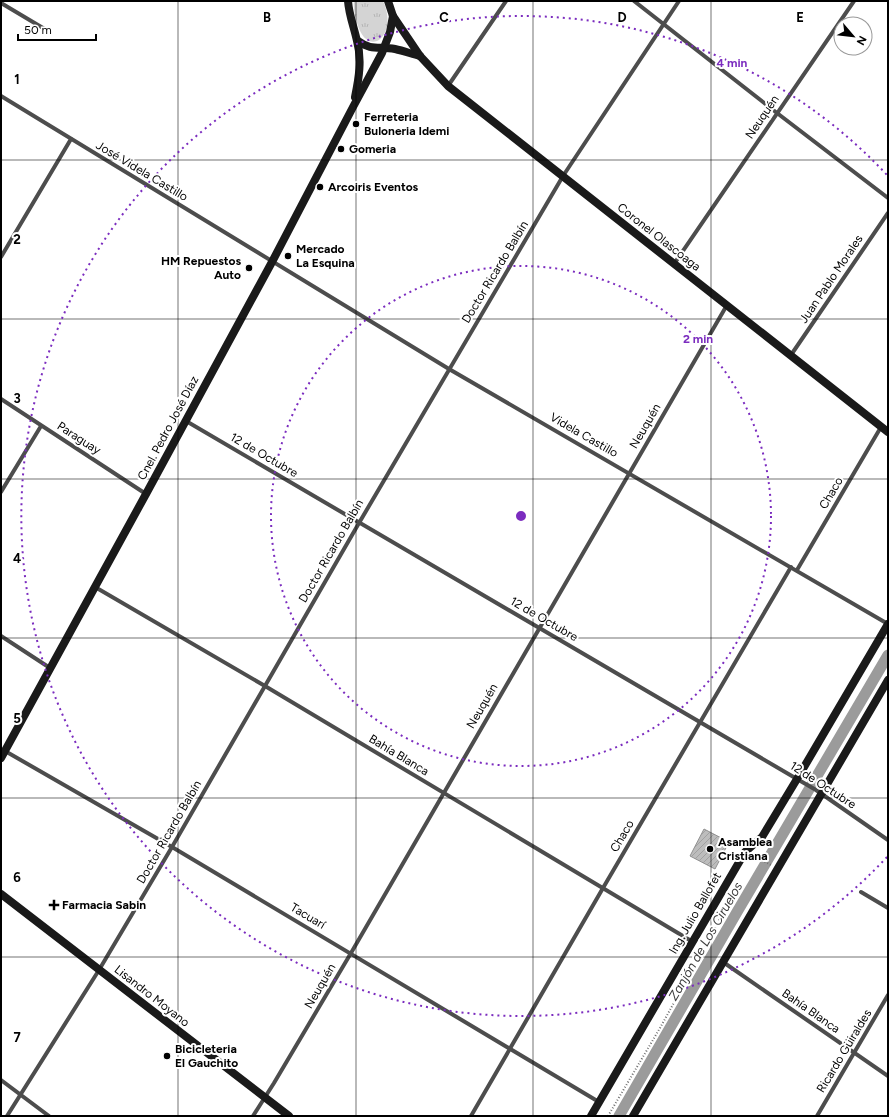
<svg xmlns="http://www.w3.org/2000/svg" width="889" height="1117" font-family="Figtree,sans-serif">
<style>
.grass{fill:url(#grass-tufts)}
.lines{fill:none;stroke-linecap:round;stroke-linejoin:round}
.canal{stroke:#9b9b9b;stroke-width:11}
.building{fill:url(#building-hatch);stroke:#919191}
.path{stroke:#6f6f6f;stroke-width:2;stroke-dasharray:1 2;stroke-linecap:butt}
.street{stroke:#4d4d4d;stroke-width:4}
.secondary{stroke:#1a1a1a;stroke-width:8}
.grid{fill:none;stroke:#000;stroke-width:1;stroke-opacity:0.55}
.ring{fill:none;stroke:#7b2cbf;stroke-width:2;stroke-dasharray:2 4}
.poi-dot{fill:#000;stroke:#fff;stroke-width:1.5}
.labels{text-anchor:middle;stroke-width:4;stroke-linejoin:round;paint-order:stroke}
.poi-label{font-size:12px;font-weight:bold;fill:#000;stroke:#fff;text-anchor:start}
.street-label{font-size:12px;fill:#000;stroke:#fff}
.water-label{font-size:13px;font-style:italic;fill:#3c3c3c;stroke:#fff}
.grid-label{font-size:13px;text-anchor:middle;font-weight:bold;fill:#000;stroke:#fff;stroke-width:4;stroke-linejoin:round;paint-order:stroke}
.centre{fill:#7b2cbf;stroke:#fff;stroke-width:2}
.ring-label{font-size:12px;text-anchor:middle;font-weight:bold;fill:#7b2cbf;stroke:#fff;stroke-width:4;stroke-linejoin:round;paint-order:stroke}
</style>
<defs>
<pattern id="grass-tufts" width="24" height="20" patternUnits="userSpaceOnUse"><rect width="24" height="20" fill="#d4d4d4"/><path d="M3 7l-1-3M5 7V3M7 7l1-3M15 17l-1-3M17 17v-4M19 17l1-3" fill="none" stroke="#b4b4b4"/></pattern>
<pattern id="building-hatch" width="6" height="6" patternUnits="userSpaceOnUse"><rect width="6" height="6" fill="#bdbdbd"/><path d="M-1 1l2-2M0 6l6-6M5 7l2-2" fill="none" stroke="#a1a1a1"/></pattern>
</defs>
<rect width="100%" height="100%" fill="#fff"/>
<path class="grass" d="M 354,1 L 383,1 C 399,35 368,61 357,23 C 355,16 353,8 354,1 Z"/>
<g class="lines">
<polyline class="canal" points="619,1116 737,912 888,655"/>
</g>
<polygon class="building" points="704,829 729,842 715,869 690,856"/>
<g class="lines">
<g class="path">
<polyline points="754,856 771,865"/>
<polyline points="608,1116 660,1028 718,923 722,911"/>
</g>
<g class="street">
<polyline points="634,1 777,113 888,198"/>
<polyline points="1,3 48,31"/>
<polyline points="448,86 506,1"/>
<polyline points="1,96 449,369 888,624"/>
<polyline points="1,257 71,139"/>
<polyline points="674,264 854,1"/>
<polyline points="791,355 888,213"/>
<polyline points="1,399 146,494"/>
<polyline points="186,421 797,779 816,790 888,840"/>
<polyline points="1,492 41,426"/>
<polyline points="797,570 881,427"/>
<polyline points="95,587 265,686 693,942"/>
<polyline points="1,636 50,668"/>
<polyline points="5,751 172,847 599,1102"/>
<polyline points="861,892 888,908"/>
<polyline points="723,962 888,1076"/>
<polyline points="1,1080 49,1116"/>
<polyline points="7,1116 99,970 172,847 359,523 563,176 679,1"/>
<polyline points="253,1116 274,1083 351,953 727,305"/>
<polyline points="471,1116 603,888 791,567"/>
<polyline points="817,1116 888,995"/>
</g>
<g class="secondary">
<path d="M 348,1 C 349,15 354,27 357,41 C 362,59 359,78 355,97"/>
<polyline points="393,16 420,56 448,86 888,432"/>
<path d="M 358,41 C 371,51 380,46 395,49 C 404,51 412,54 420,56"/>
<polyline points="1,758 146,494 272,262 353,107 382,53 390,32 393,16 388,1"/>
<polyline points="1,894 289,1116"/>
<polyline points="591,1116 745,852 762,837 797,779 888,624"/>
<polyline points="633,1116 888,680"/>
</g>
</g>
<path class="grid" d="M 178,1 L 178,1116M 356,1 L 356,1116M 533,1 L 533,1116M 711,1 L 711,1116M 1,160 L 888,160M 1,319 L 888,319M 1,479 L 888,479M 1,638 L 888,638M 1,798 L 888,798M 1,957 L 888,957"/>
<g class="ring">
<circle cx="521" cy="516" r="250"/>
<path d="M887 857A500 500 0 1 1 887 175"/>
</g>
<g class="poi-dot">
<circle cx="356" cy="124" r="4"/>
<circle cx="341" cy="149" r="4"/>
<circle cx="320" cy="187" r="4"/>
<circle cx="288" cy="256" r="4"/>
<circle cx="249" cy="268" r="4"/>
<circle cx="710" cy="849" r="4"/>
<path d="M52 899h4v4h4v4h-4v4h-4v-4h-4v-4h4z"/>
<circle cx="167" cy="1056" r="4"/>
</g>
<g class="labels">
<g class="poi-label">
<text x="364" y="121">Ferreteria<tspan x="364" dy="14">Buloneria Idemi</tspan></text>
<text x="349" y="153">Gomeria</text>
<text x="328" y="191">Arcoiris Eventos</text>
<text x="296" y="253">Mercado<tspan x="296" dy="14">La Esquina</tspan></text>
<text x="241" y="265" text-anchor="end">HM Repuestos<tspan x="241" dy="14">Auto</tspan></text>
<text x="718" y="846">Asamblea<tspan x="718" dy="14">Cristiana</tspan></text>
<text x="62" y="909">Farmacia Sabin</text>
<text x="175" y="1053">Bicicleteria<tspan x="175" dy="14">El Gauchito</tspan></text>
</g>
<g class="street-label">
<text transform="translate(762 117) rotate(-56)" y="4">Neuquén</text>
<text transform="translate(142 171) rotate(31)" y="4">José Videla Castillo</text>
<text transform="translate(659 237) rotate(38)" y="4">Coronel Olascoaga</text>
<text transform="translate(495 272) rotate(-59)" y="4">Doctor Ricardo Balbín</text>
<text transform="translate(831 279) rotate(-56)" y="4">Juan Pablo Morales</text>
<text transform="translate(645 426) rotate(-60)" y="4">Neuquén</text>
<text transform="translate(168 428) rotate(-62)" y="4">Cnel. Pedro José Díaz</text>
<text transform="translate(584 435) rotate(30)" y="4">Videla Castillo</text>
<text transform="translate(79 438) rotate(33)" y="4">Paraguay</text>
<text transform="translate(264 455) rotate(30)" y="4">12 de Octubre</text>
<text transform="translate(831 493) rotate(-60)" y="4">Chaco</text>
<text transform="translate(331 551) rotate(-60)" y="4">Doctor Ricardo Balbín</text>
<text transform="translate(544 619) rotate(30)" y="4">12 de Octubre</text>
<text transform="translate(482 706) rotate(-60)" y="4">Neuquén</text>
<text transform="translate(399 755) rotate(31)" y="4">Bahía Blanca</text>
<text transform="translate(823 785) rotate(33)" y="4">12 de Octubre</text>
<text transform="translate(169 832) rotate(-60)" y="4">Doctor Ricardo Balbín</text>
<text transform="translate(622 836) rotate(-60)" y="4">Chaco</text>
<text transform="translate(695 913) rotate(-60)" y="4">Ing. Julio Ballofet</text>
<text transform="translate(308 916) rotate(31)" y="4">Tacuarí</text>
<text transform="translate(320 986) rotate(-60)" y="4">Neuquén</text>
<text transform="translate(152 996) rotate(38)" y="4">Lisandro Moyano</text>
<text transform="translate(811 1011) rotate(35)" y="4">Bahía Blanca</text>
<text transform="translate(844 1051) rotate(-59)" y="4">Ricardo Güiraldes</text>
</g>
<g class="water-label">
<text transform="translate(705 941) rotate(-60)" y="5">Zanjón de Los Ciruelos</text>
</g>
</g>
<g class="grid-label">
<text x="267" y="22">B</text>
<text x="444" y="22">C</text>
<text x="622" y="22">D</text>
<text x="800" y="22">E</text>
<text x="17" y="84">1</text>
<text x="17" y="244">2</text>
<text x="17" y="403">3</text>
<text x="17" y="563">4</text>
<text x="17" y="723">5</text>
<text x="17" y="882">6</text>
<text x="17" y="1042">7</text>
</g>
<circle cx="521" cy="516" r="6" class="centre"/>
<g class="ring-label">
<text x="732" y="67">4 min</text>
<text x="698" y="343">2 min</text>
</g>
<rect width="889" height="1117" fill="none" stroke="#000000" stroke-width="4"/>
<g transform="translate(853 36) rotate(118)"><circle r="19" fill="#ffffff" stroke="#999999"/>
<path d="M0-3L7 15L0 10L-7 15Z" fill="#000000"/>
<text y="-6" font-size="11" font-weight="bold" text-anchor="middle" fill="#000000">N</text>
</g>
<path d="M18 34v6h78v-6" fill="none" stroke="#000000" stroke-width="2"/>
<text x="24" y="34" font-size="12" fill="#000000" stroke="#ffffff" stroke-width="3" paint-order="stroke">50 m</text>
</svg>
